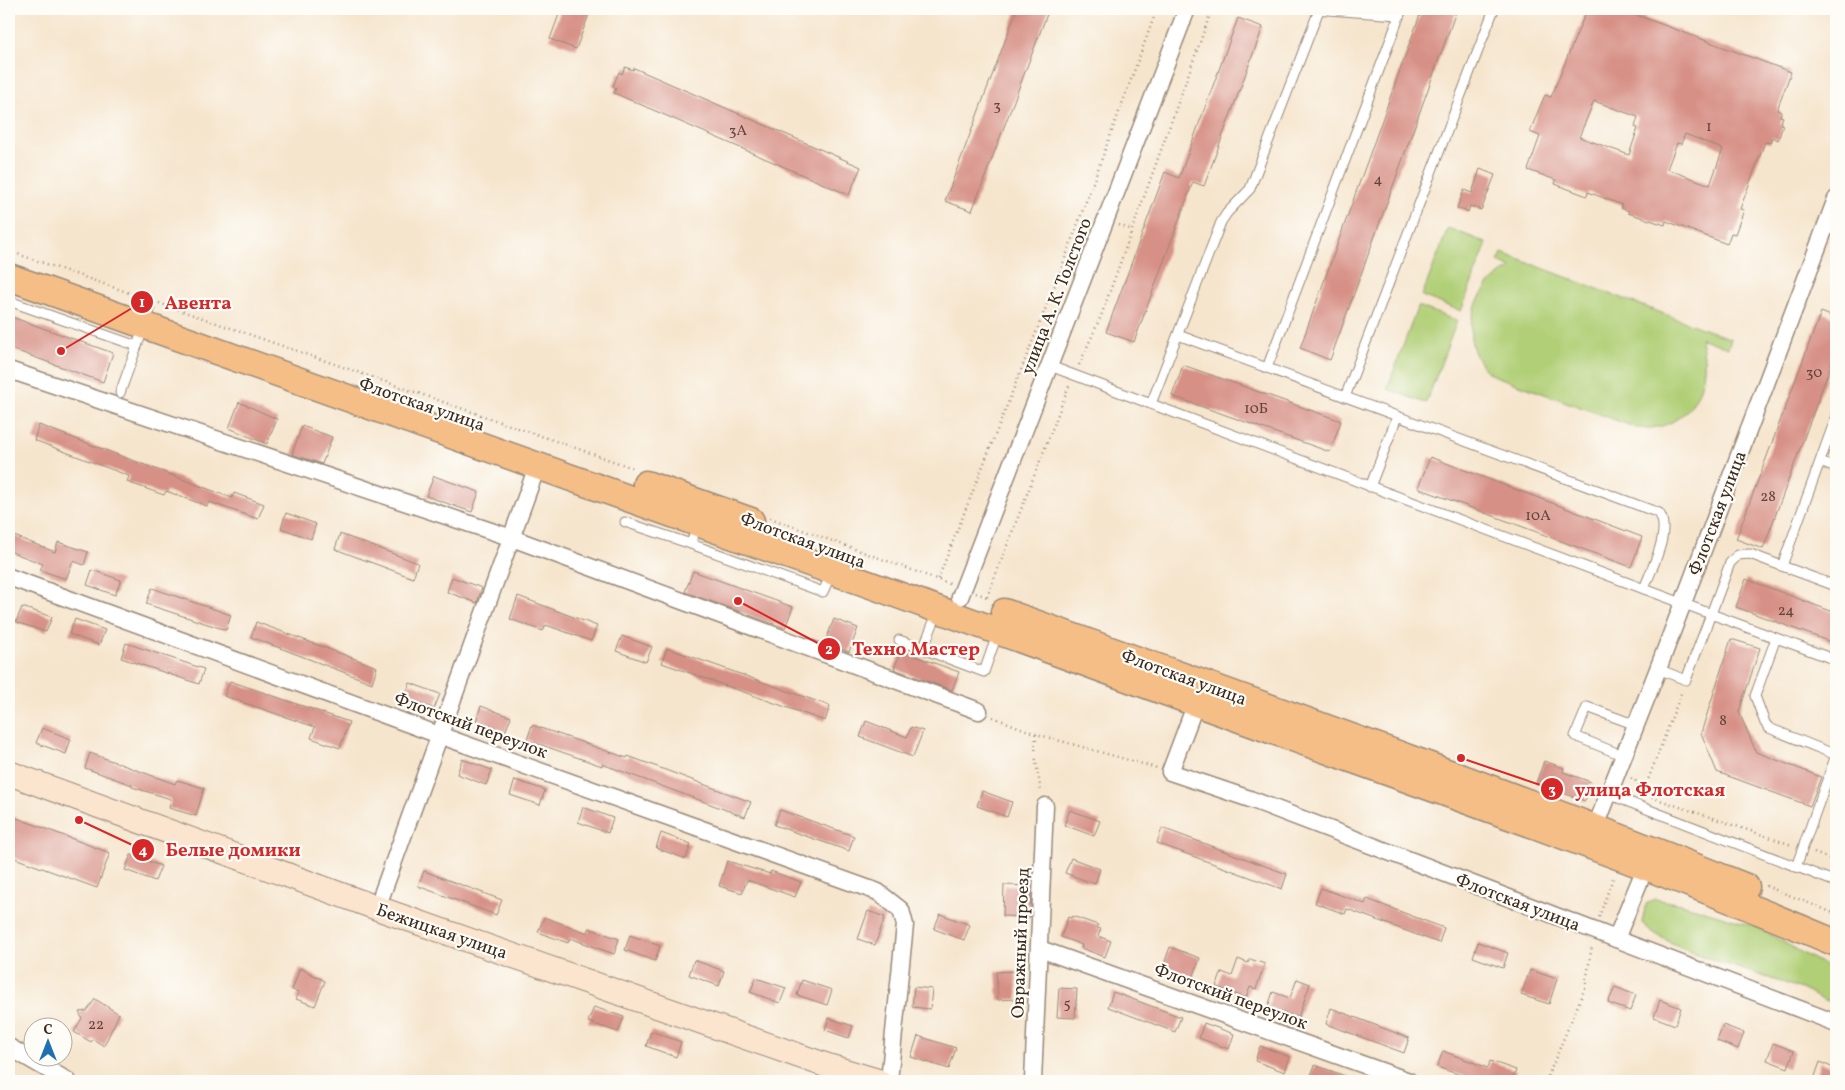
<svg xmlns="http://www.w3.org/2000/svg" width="1845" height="1090" font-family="Vollkorn,serif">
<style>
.green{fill:#b0cf76;stroke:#767c4a}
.building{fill:#d79086;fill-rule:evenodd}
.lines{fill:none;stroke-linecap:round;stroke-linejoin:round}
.lane-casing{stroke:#988876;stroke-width:11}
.street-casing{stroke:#988876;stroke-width:19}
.secondary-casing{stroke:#988876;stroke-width:26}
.primary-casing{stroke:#988876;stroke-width:29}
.path{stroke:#988876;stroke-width:2.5;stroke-dasharray:1 4;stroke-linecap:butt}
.lane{stroke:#fff;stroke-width:9}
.street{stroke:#fff;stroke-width:16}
.secondary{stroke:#fbe5cf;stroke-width:24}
.primary{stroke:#f6be87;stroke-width:26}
.labels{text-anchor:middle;stroke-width:4.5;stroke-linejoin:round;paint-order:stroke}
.number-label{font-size:15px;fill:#624438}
.street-label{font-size:18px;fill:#3b2a1e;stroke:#fdfcf7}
.leader{fill:none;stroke:#d62828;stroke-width:2}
.callout-dot{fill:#d62828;stroke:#fdfcf7;stroke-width:2}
.mark-label{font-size:15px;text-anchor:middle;font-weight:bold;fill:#fff}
.callout-label{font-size:19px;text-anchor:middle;font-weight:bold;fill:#d62828;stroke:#fdfcf7;stroke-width:4.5;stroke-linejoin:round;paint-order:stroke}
</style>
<rect width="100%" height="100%" fill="#fdfcf7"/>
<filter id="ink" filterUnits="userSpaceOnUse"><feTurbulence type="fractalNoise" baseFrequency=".02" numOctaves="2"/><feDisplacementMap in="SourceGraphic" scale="10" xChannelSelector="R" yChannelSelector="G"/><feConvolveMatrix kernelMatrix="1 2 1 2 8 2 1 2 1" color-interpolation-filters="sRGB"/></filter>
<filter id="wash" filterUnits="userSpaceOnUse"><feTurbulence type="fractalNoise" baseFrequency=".0096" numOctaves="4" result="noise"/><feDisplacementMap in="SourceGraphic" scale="20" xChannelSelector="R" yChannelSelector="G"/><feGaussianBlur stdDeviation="1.12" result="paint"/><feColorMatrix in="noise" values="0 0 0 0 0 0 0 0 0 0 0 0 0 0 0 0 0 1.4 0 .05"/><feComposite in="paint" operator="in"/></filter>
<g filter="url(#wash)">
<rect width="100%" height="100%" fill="#f6e5cd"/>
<g class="green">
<polygon points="1448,228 1487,243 1461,311 1422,296"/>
<path d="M 1502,253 L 1731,339 L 1728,348 L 1700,338 C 1715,383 1689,433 1637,428 L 1490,374 C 1454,343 1472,285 1512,268 L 1498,262 Z"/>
<polygon points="1418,306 1457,321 1426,403 1387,389"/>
<path d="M 1655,899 L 1681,904 L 1755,926 L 1836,972 L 1836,1005 C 1820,1000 1806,990 1790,985 C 1753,972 1667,950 1642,923 L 1646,904 Z"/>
</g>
<g id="blocks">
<g class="building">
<polygon points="561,9 591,9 576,49 550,39"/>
<polygon points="1017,9 1049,9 972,211 945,201"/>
<polygon points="1422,9 1457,9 1330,360 1300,348"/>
<path d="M 1587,9 L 1633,9 L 1631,13 L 1791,72 L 1777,110 L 1781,112 L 1780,116 L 1783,117 L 1780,124 L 1783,125 L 1778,140 L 1772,137 L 1770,143 L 1765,142 L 1740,209 L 1744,210 L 1735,234 L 1731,233 L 1727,244 L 1666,221 L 1665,225 L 1628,213 L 1629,211 L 1621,208 L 1622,205 L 1588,192 L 1587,196 L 1555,184 L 1556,180 L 1528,170 L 1540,136 L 1530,132 L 1539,109 L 1545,95 L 1551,97 ZM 1594,101 L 1638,117 L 1635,127 L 1638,128 L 1629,155 L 1579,137 ZM 1685,134 L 1723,149 L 1710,185 L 1667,169 L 1677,143 L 1681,144 Z"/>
<polygon points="1238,18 1263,27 1204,186 1193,182 1134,342 1106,332 1165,172 1179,178"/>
<polygon points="625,67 633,70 634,68 861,167 849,195 614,93 616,88 613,86 619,72 622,74"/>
<polygon points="1480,169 1495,175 1482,208 1481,210 1470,206 1468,212 1457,208 1464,190 1472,193"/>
<polygon points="1821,312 1836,318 1836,351 1763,549 1736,539"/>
<polygon points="9,316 113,353 103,382 9,348"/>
<polygon points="1183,365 1341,421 1330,452 1172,396"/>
<polygon points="239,402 277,419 267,444 229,428"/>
<polygon points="39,425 232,498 234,493 264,504 258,519 209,502 207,506 166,491 164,495 127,482 129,476 34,440"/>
<polygon points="302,426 332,437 322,464 292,454"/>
<polygon points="1430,457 1642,537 1631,567 1418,488"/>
<polygon points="434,476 479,492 472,512 426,496"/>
<polygon points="286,513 316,524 311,539 281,528"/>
<polygon points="9,534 55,552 58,542 88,552 84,565 73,561 66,579 40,570 43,564 9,551"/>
<polygon points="340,534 418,563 413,578 335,549"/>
<polygon points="92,570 121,580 115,595 87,585"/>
<polygon points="693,571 793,607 785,628 685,592"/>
<polygon points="452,577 482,588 477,603 447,592"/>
<polygon points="1746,579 1836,613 1836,644 1736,607"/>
<polygon points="152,588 231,615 226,630 146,604"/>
<polygon points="518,596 597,626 591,641 546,625 543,631 510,619"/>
<polygon points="22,607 52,617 46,632 16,622"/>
<polygon points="75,619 105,630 99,645 69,634"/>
<polygon points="834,619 858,628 849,652 825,642"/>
<polygon points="256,622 377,667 372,683 251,637"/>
<polygon points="622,636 652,647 646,662 616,651"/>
<polygon points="1731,639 1760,648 1739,712 1756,752 1821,777 1810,806 1717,772 1701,733"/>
<polygon points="126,643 204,669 199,684 121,658"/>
<polygon points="667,648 830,706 825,721 662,663"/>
<polygon points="901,651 959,672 952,690 894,669"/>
<polygon points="230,681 349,722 340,748 311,738 315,727 224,696"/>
<polygon points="410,683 440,694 434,709 404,698"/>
<polygon points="481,706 511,717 505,732 476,721"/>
<polygon points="866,721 907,737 911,727 923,731 913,757 860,737"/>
<polygon points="532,725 627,758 628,756 751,802 745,817 602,764 602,766 527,740"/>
<polygon points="42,728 71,739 66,754 36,743"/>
<polygon points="90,753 175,784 177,780 204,788 196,816 169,808 171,799 132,787 132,785 85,768"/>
<polygon points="462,759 492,770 486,785 457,774"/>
<polygon points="1544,761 1564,768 1563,772 1591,782 1585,801 1536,783"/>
<polygon points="515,780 545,790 540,805 510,795"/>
<polygon points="982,791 1012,802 1007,817 977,806"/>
<polygon points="583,807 613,818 608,833 578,822"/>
<polygon points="780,810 854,836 849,851 774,825"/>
<polygon points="1070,810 1100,821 1094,836 1064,825"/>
<polygon points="9,815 110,853 97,888 9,856"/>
<polygon points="1162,828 1287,874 1282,889 1157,843"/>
<polygon points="661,833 691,844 686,859 656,848"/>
<polygon points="131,855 161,866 155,881 125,870"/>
<polygon points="1071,858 1100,869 1095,884 1065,873"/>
<polygon points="727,861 770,874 771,871 801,882 795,897 747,880 742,893 719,886"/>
<polygon points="424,871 502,900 496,915 418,886"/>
<polygon points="1004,885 1031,886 1030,917 1003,916"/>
<polygon points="1321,888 1365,904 1367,899 1444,928 1439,943 1347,909 1345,914 1315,903"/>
<polygon points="868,911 885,917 875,945 858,939"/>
<polygon points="940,914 970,925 964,940 934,929"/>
<polygon points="1072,916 1098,925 1097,928 1101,929 1098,936 1111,941 1105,957 1081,948 1082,945 1061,937 1068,917 1071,918"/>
<polygon points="544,917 588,933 589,928 619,939 614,954 570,938 568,943 538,932"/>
<polygon points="630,935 660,946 655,961 625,950"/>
<polygon points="1478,942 1508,953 1503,968 1473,957"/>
<polygon points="1170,947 1200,958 1193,978 1163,967"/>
<polygon points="1238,959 1248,963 1250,959 1265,964 1256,989 1250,987 1246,998 1216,987 1222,972 1232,976"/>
<polygon points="694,960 724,971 719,986 689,975"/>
<polygon points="300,968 325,981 315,1006 296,999 299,992 292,990"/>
<polygon points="1530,970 1557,979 1549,1004 1521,995"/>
<polygon points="1016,971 1018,999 998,1000 996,972"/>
<polygon points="756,978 786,988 780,1003 750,992"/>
<polygon points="1297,979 1310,984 1298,1018 1268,1007 1273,992 1290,998"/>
<polygon points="802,980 832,990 827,1005 797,995"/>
<polygon points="914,987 932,989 930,1009 912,1007"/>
<polygon points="1615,987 1636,995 1630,1011 1608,1003"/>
<polygon points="1059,988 1077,989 1075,1018 1057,1017"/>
<polygon points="1113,992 1181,1017 1175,1032 1108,1007"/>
<polygon points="95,999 119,1014 104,1046 93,1039 91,1042 74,1032 82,1018 79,1012 87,1011"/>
<polygon points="1660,1000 1681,1008 1675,1025 1654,1017"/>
<polygon points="594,1007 624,1017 618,1032 588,1022"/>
<polygon points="1331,1008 1409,1038 1404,1053 1326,1024"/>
<polygon points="829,1018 853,1026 849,1038 825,1030"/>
<polygon points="1204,1023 1234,1034 1229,1049 1199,1038"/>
<polygon points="1723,1025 1744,1033 1738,1049 1717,1041"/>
<polygon points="651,1031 681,1042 676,1057 646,1046"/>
<polygon points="918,1036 956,1048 949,1069 911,1057"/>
<polygon points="1773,1043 1794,1051 1788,1068 1767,1060"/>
<polygon points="1260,1046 1290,1057 1285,1072 1255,1061"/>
<polygon points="1443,1051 1488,1068 1490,1061 1516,1070 1512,1081 1478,1081 1437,1067"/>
<polygon points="1820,1062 1836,1069 1836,1081 1821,1081 1814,1079"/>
<polygon points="1315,1065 1356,1080 1356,1081 1309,1081"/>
</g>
</g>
</g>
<g filter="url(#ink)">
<use href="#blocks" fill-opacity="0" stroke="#988876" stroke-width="1"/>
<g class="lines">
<defs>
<g id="lane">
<polyline points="1314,9 1398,15"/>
<polyline points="9,301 137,346"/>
<path d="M 1178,335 L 1659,513 C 1672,531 1651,569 1644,589"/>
<polyline points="1050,366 1151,404 1221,222 1227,213 1250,189 1319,10"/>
<polyline points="1267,368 1402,9"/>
<polyline points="120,393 150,310"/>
<polyline points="1345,397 1494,9"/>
<polyline points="1151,404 1711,614 1730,563 1738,555 1750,554 1782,566"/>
<polyline points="1836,417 1782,566 1836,586"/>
<polyline points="1820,462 1836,468"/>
<polyline points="1370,487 1397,417"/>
<polyline points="625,522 691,544 697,524"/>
<polyline points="691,544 823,592 831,574"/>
<polyline points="899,640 984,672 998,632"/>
<polyline points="923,649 938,611"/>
<polyline points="1836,660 1776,638 1755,696 1765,723 1769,728 1836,755"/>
<polyline points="1658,669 1686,680 1711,614 1776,638"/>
<polyline points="1624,756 1575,736 1587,707 1636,725"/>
<polyline points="1608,794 1836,882"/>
<polyline points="1796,867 1836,755"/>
</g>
<g id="street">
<polyline points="9,370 512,538 979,711"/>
<polyline points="9,577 439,735 878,892 901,910 905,925 889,1081"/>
<polyline points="960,597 1187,9"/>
<polyline points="1196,703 1170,772 1250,799 1836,1023"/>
<polyline points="1592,836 1658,669 1836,199"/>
<polyline points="377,908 538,464"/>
<polyline points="1616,939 1645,868"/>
<polyline points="1040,949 1409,1081"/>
<polyline points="9,1047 68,1081"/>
<polyline points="1033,1081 1045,806"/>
</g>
<polyline id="secondary" points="9,773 377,908 828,1066 878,1081"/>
<g id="primary">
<path d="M 9,277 C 405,417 801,559 1196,703 C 1410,781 1626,854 1836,943"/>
<polyline points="646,484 751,521"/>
<path d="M 1004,612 C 1252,701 1501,789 1746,887"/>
</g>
</defs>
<use href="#lane" class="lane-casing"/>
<use href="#street" class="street-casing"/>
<use href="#secondary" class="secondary-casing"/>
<use href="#primary" class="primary-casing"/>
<g class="path">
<polyline points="1119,225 1132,230"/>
<polyline points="9,251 147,299"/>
<polyline points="159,303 633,468"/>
<polyline points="1079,365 1101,316 1212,9"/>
<polyline points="770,518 950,584"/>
<polyline points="938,579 1060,272 1157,9"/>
<polyline points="976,593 990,598"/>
<polyline points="987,597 1069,386"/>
<polyline points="993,717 1036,734 1157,768"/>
<polyline points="1036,734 1035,755 1041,792"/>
<polyline points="1631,778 1635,780 1643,793 1682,691"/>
<polyline points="1642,794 1792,845"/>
<polyline points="1814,853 1836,861"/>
<polyline points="1766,886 1836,914"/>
<polyline points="1599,917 1614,875"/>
<polyline points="1546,1081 1585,988 1592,946"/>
</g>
<use href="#lane" class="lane"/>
<use href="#street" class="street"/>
<use href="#secondary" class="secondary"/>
<use href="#primary" class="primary"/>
</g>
</g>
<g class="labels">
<g class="number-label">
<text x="997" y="110">3</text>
<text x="1709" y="131">1</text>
<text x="738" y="135">3А</text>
<text x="1378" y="184">4</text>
<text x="1814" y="377">30</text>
<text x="1256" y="413">10Б</text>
<text x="1768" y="501">28</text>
<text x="1538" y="520">10А</text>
<text x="1786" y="615">24</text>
<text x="1723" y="725">8</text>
<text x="1067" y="1008">5</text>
<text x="96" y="1029">22</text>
</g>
<g class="street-label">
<text transform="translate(1056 296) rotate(-69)" y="6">улица А. К. Толстого</text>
<text transform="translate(422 404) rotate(19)" y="6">Флотская улица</text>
<text transform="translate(1717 513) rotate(-69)" y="6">Флотская улица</text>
<text transform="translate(803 540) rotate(20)" y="6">Флотская улица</text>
<text transform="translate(1184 677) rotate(20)" y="6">Флотская улица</text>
<text transform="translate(471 725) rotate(20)" y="6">Флотский переулок</text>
<text transform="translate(1518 902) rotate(21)" y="6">Флотская улица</text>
<text transform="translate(442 931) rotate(19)" y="6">Бежицкая улица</text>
<text transform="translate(1020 943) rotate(-88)" y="6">Овражный проезд</text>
<text transform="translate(1231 996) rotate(20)" y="6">Флотский переулок</text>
</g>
</g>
<path class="leader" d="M61 351L142 302M738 601L829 649M1461 758L1552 789M79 820L143 850"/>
<g class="callout-dot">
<circle cx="61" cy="351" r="5"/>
<circle cx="738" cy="601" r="5"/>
<circle cx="1461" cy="758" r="5"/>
<circle cx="79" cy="820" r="5"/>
<circle cx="142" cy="302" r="12"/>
<circle cx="829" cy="649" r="12"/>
<circle cx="1552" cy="789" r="12"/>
<circle cx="143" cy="850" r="12"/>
</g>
<g class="mark-label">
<text x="142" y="307">1</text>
<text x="829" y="654">2</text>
<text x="1552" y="794">3</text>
<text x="143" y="855">4</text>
</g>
<g class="callout-label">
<text x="198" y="309">Авента</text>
<text x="916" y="655">Техно Мастер</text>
<text x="1650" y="796">улица Флотская</text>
<text x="233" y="856">Белые домики</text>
</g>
<rect width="1845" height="1090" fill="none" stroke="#fdfcf7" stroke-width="30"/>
<g transform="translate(48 1042)"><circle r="24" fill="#fdfcf7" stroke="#afa8a0"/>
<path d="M0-4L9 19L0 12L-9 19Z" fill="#1f6fb2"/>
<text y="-8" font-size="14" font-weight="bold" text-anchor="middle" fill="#3b2a1e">С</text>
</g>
</svg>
